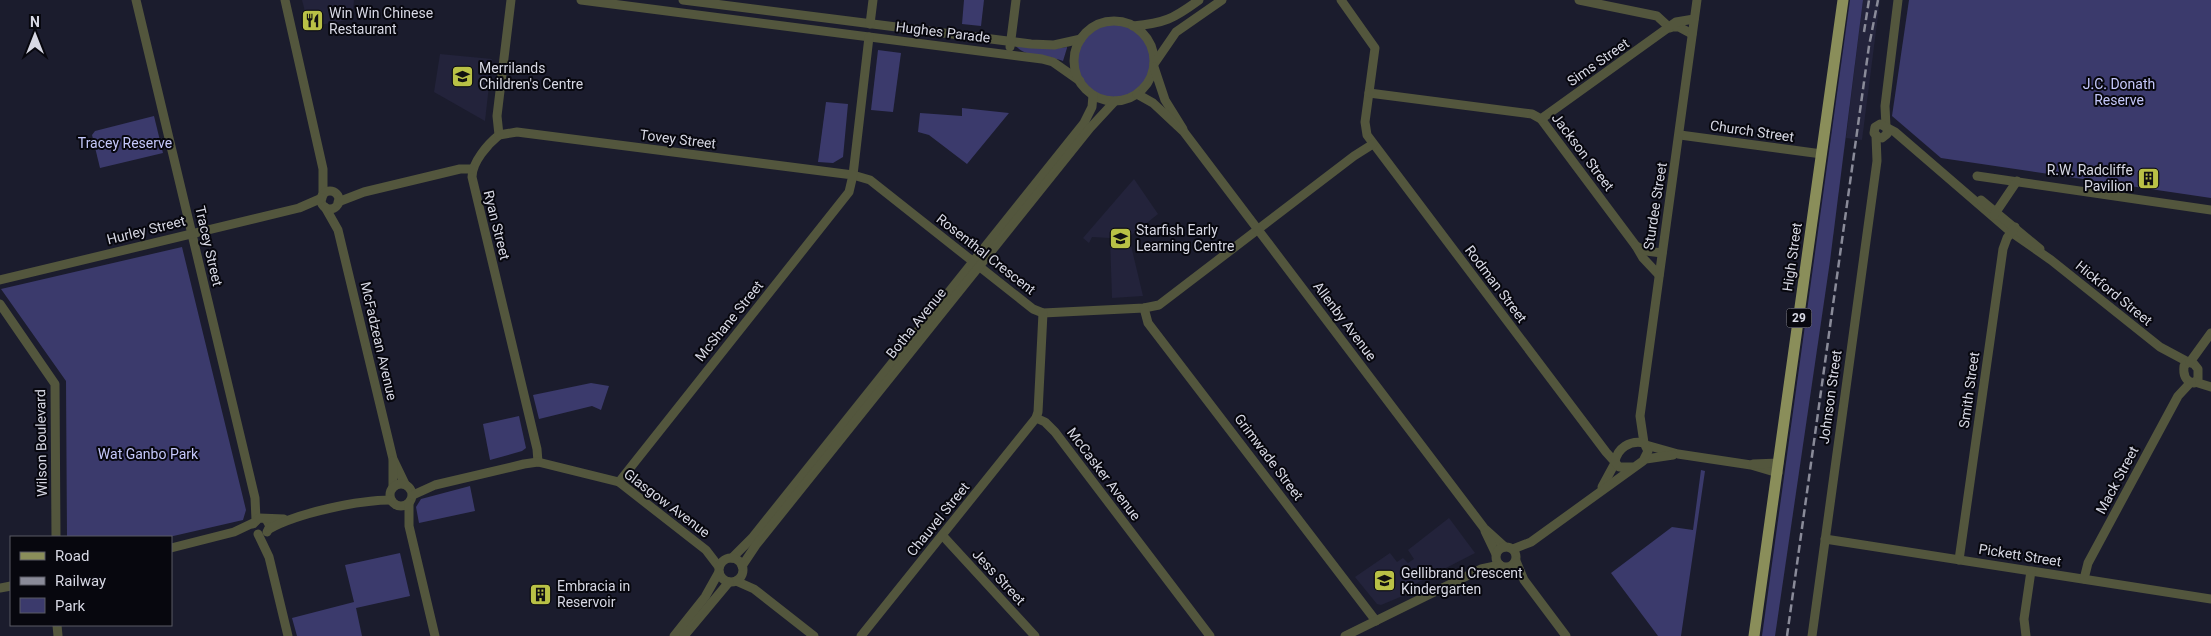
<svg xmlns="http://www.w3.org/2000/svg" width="2211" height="636" font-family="Roboto,sans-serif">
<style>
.built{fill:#23233b}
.green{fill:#3b3a6c}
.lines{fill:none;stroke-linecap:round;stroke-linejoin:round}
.minor{stroke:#53563d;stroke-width:9}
.major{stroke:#8a8e5a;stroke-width:11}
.rail{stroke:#8a8b99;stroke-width:2.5;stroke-dasharray:8 4;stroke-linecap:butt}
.labels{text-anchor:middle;stroke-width:4;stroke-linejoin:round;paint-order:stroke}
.shield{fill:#07070e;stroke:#9999a4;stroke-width:1}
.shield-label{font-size:12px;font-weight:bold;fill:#d7d8e4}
.poi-label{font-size:14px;fill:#d7d8e4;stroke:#07070e;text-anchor:start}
.street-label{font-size:14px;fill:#d7d8e4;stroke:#07070e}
.park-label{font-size:14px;fill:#c5c8fa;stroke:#07070e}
</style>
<rect width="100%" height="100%" fill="#1b1c2d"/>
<g class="built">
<polygon points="302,0 354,0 352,19 309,27"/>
<polygon points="1863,0 1880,0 1862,140 1846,138"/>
<polygon points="440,54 492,59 485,121 434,92"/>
<polygon points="1134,179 1158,214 1129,237 1143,296 1112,298 1110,238 1092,237 1089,243 1083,238"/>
<polygon points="1449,518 1475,553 1415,584 1417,590 1381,605 1377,604 1355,577 1390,553 1397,562 1403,558 1408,563 1414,559 1408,550"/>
</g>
<g class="green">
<polygon points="964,0 984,0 981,26 962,24"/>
<polygon points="1850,0 1863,0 1830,261 1775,636 1762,636"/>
<polygon points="1909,0 2211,0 2211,198 1941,158 1892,116"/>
<circle cx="1114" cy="61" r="37"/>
<path d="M 1016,46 L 1052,49 L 1067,47 L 1067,48 L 1063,61 C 1050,55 1025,58 1016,46 Z"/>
<polygon points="878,50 901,53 893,112 871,110"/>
<polygon points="826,102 848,104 843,157 833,163 818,162"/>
<polygon points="962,108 1009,113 967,164 929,135 918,132 920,113 962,116"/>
<polygon points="154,116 163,153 100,168 92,135 95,131"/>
<polygon points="182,247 246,510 243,520 169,537 67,537 66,381 1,289"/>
<polygon points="591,383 609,386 601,410 592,406 539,419 533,395"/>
<polygon points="519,416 526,448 522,451 490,460 483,424"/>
<polygon points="1701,470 1705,471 1681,636 1658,636 1611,573 1672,527 1693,530"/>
<polygon points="470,486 475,511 419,523 416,507 421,499"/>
<polygon points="400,553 410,596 356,608 362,636 297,636 292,618 354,602 345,565"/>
</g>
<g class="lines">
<g class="minor">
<polyline points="136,0 255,498 256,520"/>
<polyline points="285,0 323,169 323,195"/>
<path d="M 511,0 L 497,116 L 499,135 C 488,144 472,162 472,177 L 537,449 L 538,462"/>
<polyline points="581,0 1042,59 1053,62 1080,81"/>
<polyline points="683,0 1031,44 1054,45 1081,39"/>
<polyline points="1341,0 1375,48 1365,122 1367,135 1606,452 1615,462"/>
<polyline points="1579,0 1657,16 1670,28"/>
<circle cx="1114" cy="61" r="40"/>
<polyline points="870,24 873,0"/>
<path d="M 1133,26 C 1165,23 1173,19 1199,0"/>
<polyline points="1671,27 1679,27 1692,34"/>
<polyline points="869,37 853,175 870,180 1033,309 1043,313 1144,308 1159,305 1354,156 1373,144"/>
<polyline points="1010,47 1016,0"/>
<polyline points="1154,64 1176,32 1222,0"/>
<polyline points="1154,67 1165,100 1183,129"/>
<polyline points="1369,93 1532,114 1541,119 1636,246 1643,258 1659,275"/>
<polyline points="1137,94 1153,103 1184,132 1484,528 1505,547"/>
<polyline points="1541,119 1676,22 1694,19"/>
<polyline points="1886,127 1885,106 1898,0"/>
<polyline points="1887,128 1887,134 1882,138 1878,137 1874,133 1875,127 1880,124 1895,132 2011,232 2051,260 2160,347 2188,362"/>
<polyline points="499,135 517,132 853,175 849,192 619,482"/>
<polyline points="1680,135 1822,154"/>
<polyline points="1977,176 2211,210"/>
<circle cx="330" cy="200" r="9"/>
<polyline points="1981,200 2040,249"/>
<polyline points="338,202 364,192 460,169 472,169"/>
<polyline points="325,207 338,230 393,459 405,484"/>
<polyline points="1994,215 2017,181"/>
<polyline points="1636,246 1646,251 1662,253"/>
<polyline points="0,280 299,208 322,198"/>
<polyline points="0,304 55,384 56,537"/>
<polyline points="1144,308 1148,323 1376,621"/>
<path d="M 2188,362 L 2194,364 L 2198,369 L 2198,379 L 2194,383 C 2185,382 2183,374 2184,366 Z"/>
<polyline points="2190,362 2211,333"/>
<polyline points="2195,382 2211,387"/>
<polyline points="1036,418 1045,422 1055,432 1210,636"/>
<polyline points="1644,443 1640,416 1697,0"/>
<polyline points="1646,445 1678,454 1751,465 1778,473"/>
<polyline points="1646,459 1673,455"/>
<polyline points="393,461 393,486"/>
<polyline points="1753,464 1779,463"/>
<circle cx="401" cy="495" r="11"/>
<polyline points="1602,487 1615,463"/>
<polyline points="413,495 435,485 524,464 538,462 619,482 706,550 719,567"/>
<polyline points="409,503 409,526 435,636"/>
<polyline points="266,519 270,526 267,532"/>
<polyline points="253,524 259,518 284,519"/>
<path d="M 269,529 C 297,513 359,500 391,500"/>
<polyline points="1485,531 1496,554"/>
<polyline points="258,534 269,557 288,636"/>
<polyline points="943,536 1035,636"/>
<polyline points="1825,539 2211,599"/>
<circle cx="1506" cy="557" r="10"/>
<polyline points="171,548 234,532 253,523"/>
<path d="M 1513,549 L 1531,542 L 1643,461 L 1648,451 L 1644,443 C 1630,440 1617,448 1615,462 L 1619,467 L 1634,467"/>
<polyline points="732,558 752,538 1084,123 1092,107 1093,95"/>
<circle cx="731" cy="570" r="12"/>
<polyline points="1959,560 2003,249 2007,238 2015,227"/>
<polyline points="1516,561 1524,580 1566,636"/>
<polyline points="742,566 756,545 1090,128 1115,101"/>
<polyline points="2084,579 2088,563 2178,396 2191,382"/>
<polyline points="736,581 754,589 814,636"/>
<polyline points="0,588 11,586"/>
<polyline points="57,625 58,636"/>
<polyline points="674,636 705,597 719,572"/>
<polyline points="684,636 729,582"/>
<polyline points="861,636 1036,418 1038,412 1043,313"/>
<polyline points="1345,636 1481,569 1500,565"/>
<polyline points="1812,636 1877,161 1876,136"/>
<polyline points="2026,636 2024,619 2031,571"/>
</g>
<polyline class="major" points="1754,636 1843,0"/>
<g class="rail">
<polyline points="1864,32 1869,0"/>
<polyline points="1787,636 1869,46 1878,0"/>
</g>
</g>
<defs>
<symbol id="restaurant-square" viewBox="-11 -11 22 22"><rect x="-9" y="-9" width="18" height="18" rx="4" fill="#b9c146" stroke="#07070e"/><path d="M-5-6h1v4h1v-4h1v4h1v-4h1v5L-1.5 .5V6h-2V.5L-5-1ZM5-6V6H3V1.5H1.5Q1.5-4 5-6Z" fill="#111"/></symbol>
<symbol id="school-square" viewBox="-11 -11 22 22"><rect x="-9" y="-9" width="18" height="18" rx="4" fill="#b9c146" stroke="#07070e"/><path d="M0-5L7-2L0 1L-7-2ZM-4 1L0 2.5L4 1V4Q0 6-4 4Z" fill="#111"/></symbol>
<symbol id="building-square" viewBox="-11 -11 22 22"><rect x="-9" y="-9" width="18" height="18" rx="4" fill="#b9c146" stroke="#07070e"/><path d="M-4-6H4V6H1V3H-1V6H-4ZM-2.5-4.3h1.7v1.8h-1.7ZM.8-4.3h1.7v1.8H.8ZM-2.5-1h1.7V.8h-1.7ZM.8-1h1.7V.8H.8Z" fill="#111"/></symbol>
</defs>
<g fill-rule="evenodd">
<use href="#restaurant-square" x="300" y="8" width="25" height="25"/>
<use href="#school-square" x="450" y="64" width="25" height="25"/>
<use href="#building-square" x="2136" y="166" width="25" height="25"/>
<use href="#school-square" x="1108" y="226" width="25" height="25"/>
<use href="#school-square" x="1372" y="568" width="25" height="25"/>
<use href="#building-square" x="528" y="582" width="25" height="25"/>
</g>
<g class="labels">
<rect class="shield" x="1786.5" y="308.5" width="25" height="19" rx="4"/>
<g class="shield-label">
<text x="1799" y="322">29</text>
</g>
<g class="poi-label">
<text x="329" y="18">Win Win Chinese<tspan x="329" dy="16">Restaurant</tspan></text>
<text x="479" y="73">Merrilands<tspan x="479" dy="16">Children's Centre</tspan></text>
<text x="2133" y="175" text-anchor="end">R.W. Radcliffe<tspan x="2133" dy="16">Pavilion</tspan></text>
<text x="1136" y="235">Starfish Early<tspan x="1136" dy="16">Learning Centre</tspan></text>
<text x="1401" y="578">Gellibrand Crescent<tspan x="1401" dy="16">Kindergarten</tspan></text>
<text x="557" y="591">Embracia in<tspan x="557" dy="16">Reservoir</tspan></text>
</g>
<g class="street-label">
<text transform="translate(943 32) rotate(7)" y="5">Hughes Parade</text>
<text transform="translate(1598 62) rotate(-35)" y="5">Sims Street</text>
<text transform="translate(1752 131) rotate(8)" y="5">Church Street</text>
<text transform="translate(678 139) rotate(7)" y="5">Tovey Street</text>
<text transform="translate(1583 152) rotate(53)" y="5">Jackson Street</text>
<text transform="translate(1655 206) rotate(-81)" y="5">Sturdee Street</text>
<text transform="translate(497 225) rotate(76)" y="5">Ryan Street</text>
<text transform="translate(146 230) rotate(-14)" y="5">Hurley Street</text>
<text transform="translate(209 246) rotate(77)" y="5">Tracey Street</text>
<text transform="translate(986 254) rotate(38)" y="5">Rosenthal Crescent</text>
<text transform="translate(1792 257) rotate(-82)" y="5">High Street</text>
<text transform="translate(1496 284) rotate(53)" y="5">Rodman Street</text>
<text transform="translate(2114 293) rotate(39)" y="5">Hickford Street</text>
<text transform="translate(729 321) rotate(-51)" y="5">McShane Street</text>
<text transform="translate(1345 321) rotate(53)" y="5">Allenby Avenue</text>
<text transform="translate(916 323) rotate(-51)" y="5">Botha Avenue</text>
<text transform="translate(379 341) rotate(77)" y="5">McFadzean Avenue</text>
<text transform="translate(1969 390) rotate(-82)" y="5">Smith Street</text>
<text transform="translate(1830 397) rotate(-82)" y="5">Johnson Street</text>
<text transform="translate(41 443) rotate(-91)" y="5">Wilson Boulevard</text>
<text transform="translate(1269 457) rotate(53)" y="5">Grimwade Street</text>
<text transform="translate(1104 474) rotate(53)" y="5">McCasker Avenue</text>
<text transform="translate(2117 480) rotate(-62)" y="5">Mack Street</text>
<text transform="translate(667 503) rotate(37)" y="5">Glasgow Avenue</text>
<text transform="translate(938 519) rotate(-51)" y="5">Chauvel Street</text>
<text transform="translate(2020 555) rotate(9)" y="5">Pickett Street</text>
<text transform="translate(999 577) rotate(47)" y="5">Jess Street</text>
</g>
<g class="park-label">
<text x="2119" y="89">J.C. Donath<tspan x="2119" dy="16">Reserve</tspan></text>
<text x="125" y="148">Tracey Reserve</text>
<text x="148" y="459">Wat Ganbo Park</text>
</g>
</g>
<rect x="10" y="536" width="162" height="90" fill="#07070e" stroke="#5a5b64"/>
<rect x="20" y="552" width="25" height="8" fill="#8a8e5a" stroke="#5a5b64"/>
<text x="55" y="561" font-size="15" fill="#d7d8e4">Road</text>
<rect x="20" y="577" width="25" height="8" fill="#8a8b99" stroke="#5a5b64"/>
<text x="55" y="586" font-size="15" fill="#d7d8e4">Railway</text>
<rect x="20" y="598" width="25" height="15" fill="#3b3a6c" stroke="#5a5b64"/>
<text x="55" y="611" font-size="15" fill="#d7d8e4">Park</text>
<g transform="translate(35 35)" stroke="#07070e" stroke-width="4" paint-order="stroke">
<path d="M0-4L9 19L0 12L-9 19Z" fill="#d7d8e4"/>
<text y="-8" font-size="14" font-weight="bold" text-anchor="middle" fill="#d7d8e4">N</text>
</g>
</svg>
